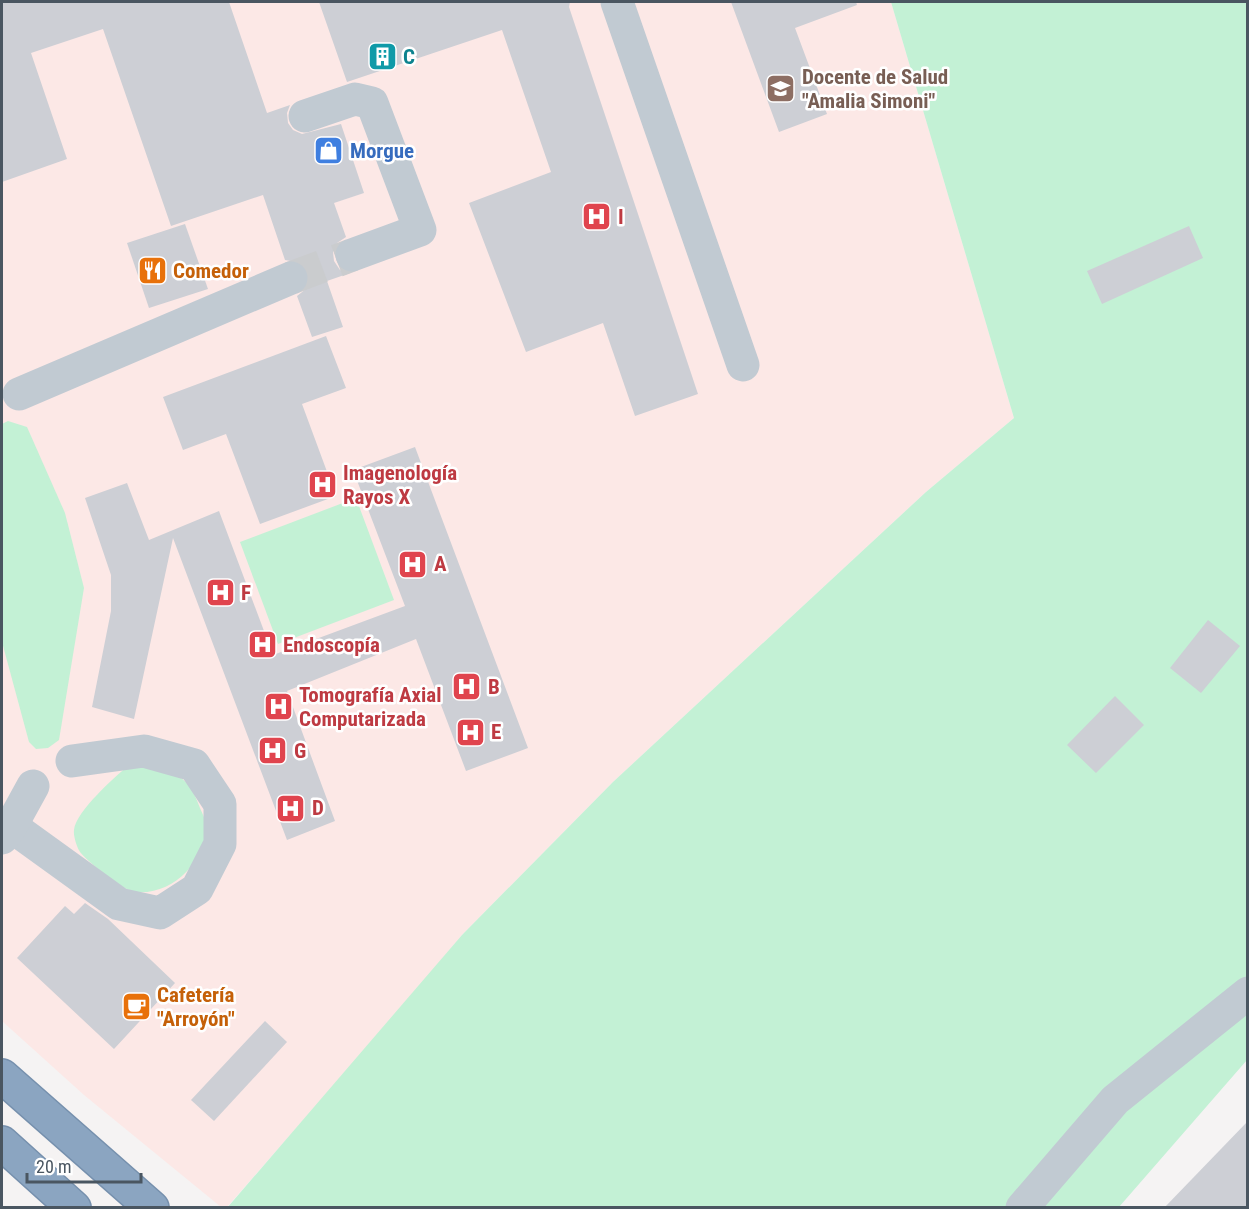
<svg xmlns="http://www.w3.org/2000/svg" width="1249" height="1209" font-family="'Roboto Condensed',sans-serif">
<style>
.medical{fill:#fce8e6}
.green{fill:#c3f1d5}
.building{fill:#cdcfd5}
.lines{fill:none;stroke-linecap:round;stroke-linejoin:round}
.minor-tunnel{stroke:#caccce;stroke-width:33;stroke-dasharray:33 16;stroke-linecap:butt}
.highway-casing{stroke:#7690ad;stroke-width:36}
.minor{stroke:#c1cad2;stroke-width:33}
.highway{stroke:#8ba5c1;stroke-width:33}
.labels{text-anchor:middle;stroke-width:5;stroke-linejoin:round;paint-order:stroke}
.culture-label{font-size:21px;font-weight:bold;fill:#0d838f;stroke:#fff;text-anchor:start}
.education-label{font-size:21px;font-weight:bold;fill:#785e54;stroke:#fff;text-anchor:start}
.shop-label{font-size:21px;font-weight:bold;fill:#366cbe;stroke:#fff;text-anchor:start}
.health-label{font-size:21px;font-weight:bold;fill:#be3a42;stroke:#fff;text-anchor:start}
.food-label{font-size:21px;font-weight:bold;fill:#c56008;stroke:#fff;text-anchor:start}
</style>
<rect width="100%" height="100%" fill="#f5f3f3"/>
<polygon class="medical" points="2,2 891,2 1014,418 926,492 613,782 462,935 398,1012 227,1207 221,1207 84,1095 2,1021"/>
<g class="green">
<polygon points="891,2 1247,2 1247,1060 1119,1207 227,1208 462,935 613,782 926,492 1014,418"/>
<polygon points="8,421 27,427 65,513 84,588 59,740 48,748 36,749 29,742 2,642 2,424"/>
<polygon points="356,498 394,600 278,644 240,542"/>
<path d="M 129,765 C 167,770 186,768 200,808 C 202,813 206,820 206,825 C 206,862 172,896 135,892 C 122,890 88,862 80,852 C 77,848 73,835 74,830 C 76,811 115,777 129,765 Z"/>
</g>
<g class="building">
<polygon points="2,2 229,2 267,113 290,105 287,113 288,123 293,130 302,134 341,124 364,193 334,203 346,237 337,243 333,252 334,261 340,270 350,273 327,281 343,327 312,337 297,296 306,289 310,280 308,271 302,263 285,260 263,195 171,226 103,29 31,53 67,159 2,182"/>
<polygon points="319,2 570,2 569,7 698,394 635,416 603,323 526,352 469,203 551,172 502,30 347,82"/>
<polygon points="731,2 856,2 857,5 795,28 827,114 779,132"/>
<polygon points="185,224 208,289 149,308 127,243"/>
<polygon points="1189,226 1203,258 1102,304 1087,271"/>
<polygon points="326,336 346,388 302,404 336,496 260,524 226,434 183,450 163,397"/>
<polygon points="415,447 528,748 466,771 416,639 287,691 335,821 287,840 173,538 134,719 92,707 111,611 111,575 85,498 127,483 149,540 219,511 273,655 405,606 353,470"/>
<polygon points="1208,620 1240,646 1201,693 1170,668"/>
<polygon points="1115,696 1144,725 1096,773 1067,745"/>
<polygon points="85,903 108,919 175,983 114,1049 17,958 65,906 74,914"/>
<polygon points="265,1021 287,1042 214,1121 191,1100"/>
<polygon points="1248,1121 1248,1208 1164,1208"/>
</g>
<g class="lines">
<polyline class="minor-tunnel" points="291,278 352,255"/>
<defs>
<g id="highway">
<polyline points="2,1076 152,1208"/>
<polyline points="2,1143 74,1208"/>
</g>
</defs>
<use href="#highway" class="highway-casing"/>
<g class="minor">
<polyline points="617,2 743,365"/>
<polyline points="305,116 355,99 372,103 420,230 352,255"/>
<polyline points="19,394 291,278"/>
<polyline points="11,826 119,904 160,913 197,889 220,844 220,804 194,765 144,751 72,761"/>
<polyline points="2,838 11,826 33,786"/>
<polyline points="1022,1208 1115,1100 1248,993"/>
</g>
<use href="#highway" class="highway"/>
</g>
<defs>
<symbol id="building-square" viewBox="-11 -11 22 22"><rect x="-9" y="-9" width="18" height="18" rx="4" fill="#0f9aa8" stroke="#fff"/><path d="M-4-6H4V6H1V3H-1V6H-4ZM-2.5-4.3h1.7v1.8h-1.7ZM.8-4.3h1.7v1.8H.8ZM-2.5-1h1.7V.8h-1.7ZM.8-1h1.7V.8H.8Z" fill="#fff"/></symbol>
<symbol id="university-square" viewBox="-11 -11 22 22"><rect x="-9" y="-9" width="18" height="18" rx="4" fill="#8d6e63" stroke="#fff"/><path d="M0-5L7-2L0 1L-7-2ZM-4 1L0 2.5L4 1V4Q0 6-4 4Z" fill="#fff"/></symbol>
<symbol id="shop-square" viewBox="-11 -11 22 22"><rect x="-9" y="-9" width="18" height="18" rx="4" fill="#3f7fe0" stroke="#fff"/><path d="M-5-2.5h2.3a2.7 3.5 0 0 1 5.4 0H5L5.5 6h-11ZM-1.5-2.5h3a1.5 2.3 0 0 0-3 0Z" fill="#fff"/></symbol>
<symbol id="hospital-square" viewBox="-11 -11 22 22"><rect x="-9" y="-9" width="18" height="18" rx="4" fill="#e0444e" stroke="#fff"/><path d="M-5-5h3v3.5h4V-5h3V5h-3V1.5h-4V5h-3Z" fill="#fff"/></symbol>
<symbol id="restaurant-square" viewBox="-11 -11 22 22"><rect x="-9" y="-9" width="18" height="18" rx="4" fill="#e8710a" stroke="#fff"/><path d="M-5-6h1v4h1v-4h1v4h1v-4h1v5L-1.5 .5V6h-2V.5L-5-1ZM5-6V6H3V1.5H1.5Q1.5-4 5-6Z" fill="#fff"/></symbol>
<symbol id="cafe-square" viewBox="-11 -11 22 22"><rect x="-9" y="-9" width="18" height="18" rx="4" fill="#e8710a" stroke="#fff"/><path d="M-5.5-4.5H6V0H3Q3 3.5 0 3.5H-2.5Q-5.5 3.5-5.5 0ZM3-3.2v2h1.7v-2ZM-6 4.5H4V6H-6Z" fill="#fff"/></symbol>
</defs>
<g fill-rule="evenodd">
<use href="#building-square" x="366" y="40" width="33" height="33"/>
<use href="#university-square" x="764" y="72" width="33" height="33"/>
<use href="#shop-square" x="312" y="134" width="33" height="33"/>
<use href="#hospital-square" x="580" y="200" width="33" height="33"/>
<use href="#restaurant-square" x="136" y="254" width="33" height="33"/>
<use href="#hospital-square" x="306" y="468" width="33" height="33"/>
<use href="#hospital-square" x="396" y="548" width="33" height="33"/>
<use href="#hospital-square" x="204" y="576" width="33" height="33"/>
<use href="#hospital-square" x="246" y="628" width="33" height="33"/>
<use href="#hospital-square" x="450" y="670" width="33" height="33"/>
<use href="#hospital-square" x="262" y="690" width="33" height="33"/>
<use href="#hospital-square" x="454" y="716" width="33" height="33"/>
<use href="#hospital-square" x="256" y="734" width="33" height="33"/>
<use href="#hospital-square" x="274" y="792" width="33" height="33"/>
<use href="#cafe-square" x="120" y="990" width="33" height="33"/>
</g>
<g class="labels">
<g class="culture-label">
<text x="403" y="64">C</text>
</g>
<g class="education-label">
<text x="802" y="84">Docente de Salud<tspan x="802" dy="24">"Amalia Simoni"</tspan></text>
</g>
<g class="shop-label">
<text x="350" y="158">Morgue</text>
</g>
<g class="health-label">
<text x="618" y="224">I</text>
<text x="343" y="480">Imagenología<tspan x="343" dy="24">Rayos X</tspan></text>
<text x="434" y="571">A</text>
<text x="241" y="600">F</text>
<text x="283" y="652">Endoscopía</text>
<text x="488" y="694">B</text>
<text x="299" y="702">Tomografía Axial<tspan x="299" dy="24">Computarizada</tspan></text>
<text x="491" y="739">E</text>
<text x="294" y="758">G</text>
<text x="312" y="815">D</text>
</g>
<g class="food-label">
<text x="173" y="278">Comedor</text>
<text x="157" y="1002">Cafetería<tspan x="157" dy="24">"Arroyón"</tspan></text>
</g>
</g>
<rect width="1249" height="1209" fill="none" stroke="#4a5661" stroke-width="6"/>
<path d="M27 1173v9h114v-9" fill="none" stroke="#4a5661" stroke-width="3"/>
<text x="36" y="1173" font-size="18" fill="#4a5661" stroke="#ffffff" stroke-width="4.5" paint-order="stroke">20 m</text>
</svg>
